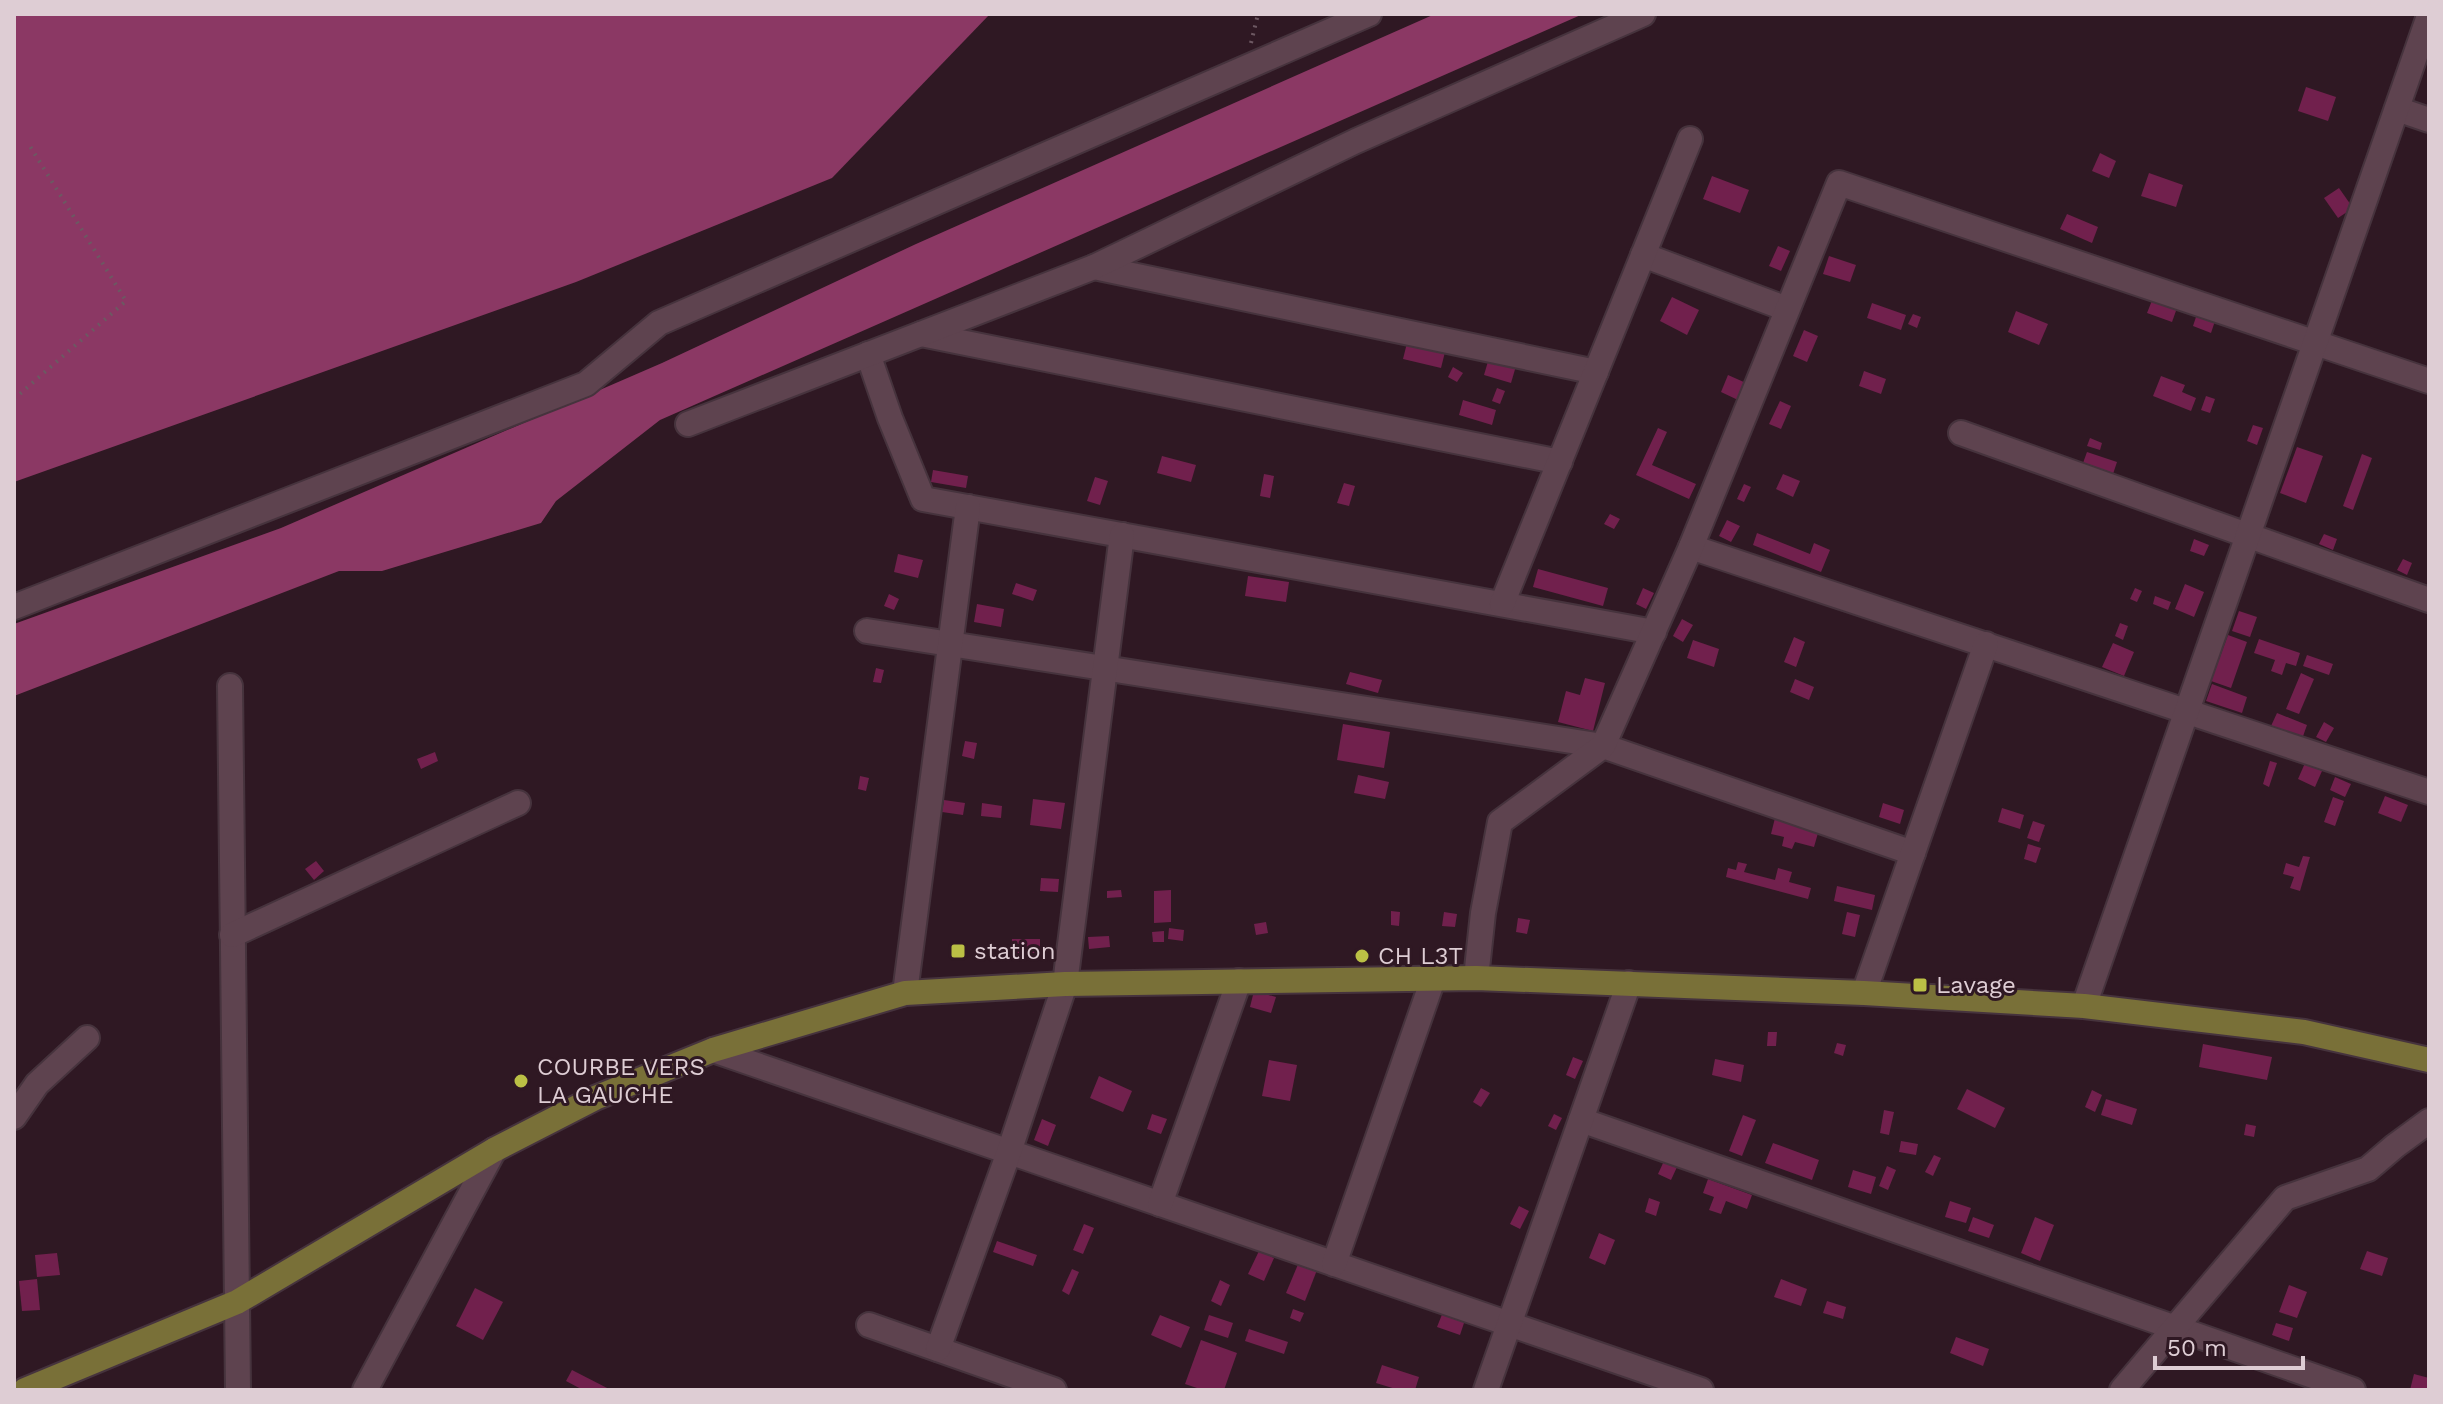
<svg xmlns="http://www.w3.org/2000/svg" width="2443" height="1404" font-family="'Work Sans',sans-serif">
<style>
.water{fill:#8b3864}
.building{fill:#71204d}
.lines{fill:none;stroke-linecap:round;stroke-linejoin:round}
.minor-casing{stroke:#46333d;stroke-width:28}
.major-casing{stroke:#46333d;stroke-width:28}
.path{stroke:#6d5862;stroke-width:4;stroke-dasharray:2 6;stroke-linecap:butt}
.minor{stroke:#5e434f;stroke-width:24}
.major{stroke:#797038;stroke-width:24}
.poi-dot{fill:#bbc045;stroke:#2f1823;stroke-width:3}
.labels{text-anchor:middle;stroke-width:6;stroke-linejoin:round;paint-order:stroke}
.poi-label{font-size:24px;fill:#decdd4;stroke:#2f1823;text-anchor:start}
</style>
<rect width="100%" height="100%" fill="#2f1823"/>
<g class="water">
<polygon points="14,14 990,14 832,178 576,282 14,482"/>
<polygon points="1435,14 1583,14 660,420 556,501 541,523 382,571 339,571 14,696 14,624 281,528 662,363 916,244"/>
</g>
<g class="building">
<polygon points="2306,87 2336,97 2328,121 2298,111"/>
<polygon points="2100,153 2116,161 2109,178 2092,171"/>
<polygon points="2149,173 2183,185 2176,207 2141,196"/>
<polygon points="1712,176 1749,190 1740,213 1703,199"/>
<polygon points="2339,188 2353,208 2338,218 2324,198"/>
<polygon points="2067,214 2098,227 2092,243 2060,229"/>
<polygon points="1778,246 1790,251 1781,271 1769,266"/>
<polygon points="1829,256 1856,265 1850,282 1823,274"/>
<polygon points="1672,297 1699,310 1687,335 1660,321"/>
<polygon points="2153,298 2177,308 2172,322 2147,313"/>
<polygon points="1872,303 1906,315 1901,330 1867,318"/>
<polygon points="2016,311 2048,324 2039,345 2008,332"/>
<polygon points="1913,314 1921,317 1917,328 1908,324"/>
<polygon points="2197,314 2215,321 2211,333 2193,326"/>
<polygon points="1804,330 1818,336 1807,362 1793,356"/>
<polygon points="1408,339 1446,348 1441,368 1403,359"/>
<polygon points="1489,358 1516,366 1511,383 1484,375"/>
<polygon points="1453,367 1463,373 1457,382 1448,377"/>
<polygon points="1864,371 1886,379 1881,394 1859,386"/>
<polygon points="1728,375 1746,383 1738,400 1721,392"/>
<polygon points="2161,376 2185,385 2182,392 2196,398 2191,411 2153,396"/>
<polygon points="1497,388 1505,391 1500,404 1492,401"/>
<polygon points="2206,396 2215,399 2210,413 2201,410"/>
<polygon points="1463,400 1496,410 1492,425 1459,415"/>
<polygon points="1780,401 1791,406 1781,429 1769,424"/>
<polygon points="2253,425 2263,428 2257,445 2247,441"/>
<polygon points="1658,428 1667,432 1652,465 1696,484 1689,499 1636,475"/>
<polygon points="2090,438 2102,443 2100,450 2087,446"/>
<polygon points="2297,447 2323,456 2306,503 2280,493"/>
<polygon points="2087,452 2117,462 2113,474 2083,463"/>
<polygon points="2362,454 2372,458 2353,510 2343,506"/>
<polygon points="1162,456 1196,465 1191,482 1157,473"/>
<polygon points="933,470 968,476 966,488 931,482"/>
<polygon points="1264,474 1274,476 1270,498 1260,496"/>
<polygon points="1783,474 1800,481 1793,497 1776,489"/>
<polygon points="1095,477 1108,481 1100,505 1087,501"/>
<polygon points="1344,483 1355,486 1349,506 1337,503"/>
<polygon points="1744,484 1751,487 1744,502 1737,499"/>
<polygon points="1610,514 1620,519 1614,529 1604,524"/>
<polygon points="1727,520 1740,526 1731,542 1719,536"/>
<polygon points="1757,533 1810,554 1814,543 1830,550 1821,572 1753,545"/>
<polygon points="2324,534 2337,539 2333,550 2319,544"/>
<polygon points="2194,539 2209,545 2204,556 2190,551"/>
<polygon points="898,554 923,560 918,578 894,572"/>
<polygon points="2403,559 2412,563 2407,575 2397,570"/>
<polygon points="1538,569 1608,588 1603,606 1533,587"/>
<polygon points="1248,576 1289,582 1286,602 1245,596"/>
<polygon points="1016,583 1037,590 1033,601 1012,594"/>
<polygon points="2185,584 2204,592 2194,617 2175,609"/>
<polygon points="1643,588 1654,593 1646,609 1636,604"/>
<polygon points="2135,588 2142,591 2137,602 2130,599"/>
<polygon points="889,594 899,599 894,610 884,606"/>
<polygon points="2155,596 2171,602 2168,610 2153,604"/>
<polygon points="977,604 1004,609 1001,627 974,622"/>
<polygon points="2239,611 2257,617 2250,637 2232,631"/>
<polygon points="1682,619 1693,625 1683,642 1673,636"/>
<polygon points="2120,623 2128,626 2123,640 2115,636"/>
<polygon points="2228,635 2247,642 2231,688 2211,681"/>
<polygon points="1794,637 1805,642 1796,667 1784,662"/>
<polygon points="2259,639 2300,653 2296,666 2286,663 2282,675 2271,671 2275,660 2254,653"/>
<polygon points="1693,640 1719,649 1714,667 1687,658"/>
<polygon points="2113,643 2134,652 2124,676 2102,667"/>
<polygon points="2307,655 2333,664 2329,675 2303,666"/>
<polygon points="876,668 884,670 881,683 873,682"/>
<polygon points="1350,672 1382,680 1378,693 1346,684"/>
<polygon points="2301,673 2314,679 2299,714 2286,709"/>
<polygon points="1585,678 1605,683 1593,731 1558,722 1566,691 1580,695"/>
<polygon points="1795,679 1814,687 1809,700 1790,692"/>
<polygon points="2212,684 2247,697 2242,713 2206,701"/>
<polygon points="2277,713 2307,725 2302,739 2271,726"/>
<polygon points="2324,722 2334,728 2326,742 2316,737"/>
<polygon points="1343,724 1390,732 1384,768 1337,760"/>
<polygon points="965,741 977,743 974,759 962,756"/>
<polygon points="435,752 438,761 421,769 417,759"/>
<polygon points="2270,761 2277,763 2269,787 2263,784"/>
<polygon points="2305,763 2322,771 2315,787 2298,779"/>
<polygon points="1358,775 1389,782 1385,799 1354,793"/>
<polygon points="860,776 869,778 866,791 858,789"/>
<polygon points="2335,777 2351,784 2345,797 2330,790"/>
<polygon points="2385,796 2408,805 2401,822 2378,813"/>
<polygon points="2333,797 2344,801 2335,826 2324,822"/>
<polygon points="1033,799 1065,803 1061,829 1030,825"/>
<polygon points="944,800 965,803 963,815 942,812"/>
<polygon points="982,803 1002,806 1001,818 981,816"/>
<polygon points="1883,803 1904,810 1900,824 1879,817"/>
<polygon points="2002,808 2024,815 2020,829 1998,822"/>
<polygon points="1776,814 1820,826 1814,847 1795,842 1792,849 1782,846 1784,837 1771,834"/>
<polygon points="2033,821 2045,825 2039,842 2027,838"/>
<polygon points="2028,844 2041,848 2036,863 2024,859"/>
<polygon points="2303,856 2310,857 2300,891 2290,888 2294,877 2283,874 2286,863 2299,867"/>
<polygon points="316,861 324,871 314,880 305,869"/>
<polygon points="1738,862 1747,864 1744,872 1775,880 1778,868 1792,872 1789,882 1811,888 1808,899 1726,877 1728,868 1736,870"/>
<polygon points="1041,878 1059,879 1058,892 1040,891"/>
<polygon points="1837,886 1875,895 1872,910 1834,901"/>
<polygon points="1121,890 1122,897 1107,898 1107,891"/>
<polygon points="1171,890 1171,922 1154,923 1154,891"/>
<polygon points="1391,911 1400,912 1399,926 1391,925"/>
<polygon points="1444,912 1457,914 1455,927 1442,926"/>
<polygon points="1847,912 1860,915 1855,937 1842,934"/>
<polygon points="1518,918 1530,920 1527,934 1516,932"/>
<polygon points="1266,922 1268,933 1256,935 1254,924"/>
<polygon points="1169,928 1184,930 1183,941 1168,939"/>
<polygon points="1164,931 1164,942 1153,942 1152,932"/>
<polygon points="1109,936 1110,947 1089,949 1088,937"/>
<rect x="1012" y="939" width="28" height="14"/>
<polygon points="1254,991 1276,997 1271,1013 1250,1007"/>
<polygon points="1768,1032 1777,1032 1776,1046 1767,1046"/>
<polygon points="1837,1043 1846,1045 1843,1056 1834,1053"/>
<polygon points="2203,1044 2272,1057 2267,1080 2199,1067"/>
<polygon points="1573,1057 1583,1061 1575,1079 1566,1075"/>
<polygon points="1715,1059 1744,1065 1741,1082 1712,1075"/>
<polygon points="1269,1060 1297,1065 1290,1101 1262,1096"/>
<polygon points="1099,1076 1132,1091 1123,1112 1090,1098"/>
<polygon points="1481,1088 1490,1093 1481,1107 1473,1102"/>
<polygon points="1967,1089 2005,1108 1995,1128 1957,1109"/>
<polygon points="2092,1090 2102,1095 2095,1112 2085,1107"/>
<polygon points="2106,1099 2137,1109 2132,1125 2101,1115"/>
<polygon points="1884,1110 1894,1112 1889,1135 1880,1133"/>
<polygon points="1152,1114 1167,1119 1161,1134 1147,1129"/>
<polygon points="1554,1114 1562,1118 1556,1130 1548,1126"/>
<polygon points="1743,1115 1756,1120 1742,1156 1729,1151"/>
<polygon points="1042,1119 1056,1125 1048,1146 1034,1140"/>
<polygon points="2246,1124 2256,1126 2254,1137 2244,1135"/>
<polygon points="1901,1141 1918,1144 1916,1155 1899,1152"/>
<polygon points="1773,1143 1819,1160 1812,1180 1765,1163"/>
<polygon points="1934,1155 1941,1158 1933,1176 1925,1172"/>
<polygon points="1664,1161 1677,1167 1671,1180 1658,1174"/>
<polygon points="1887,1166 1896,1170 1888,1190 1879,1186"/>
<polygon points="1853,1170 1876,1177 1871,1194 1848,1187"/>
<polygon points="1708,1179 1752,1195 1747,1209 1726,1201 1721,1214 1709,1210 1714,1197 1703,1193"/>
<polygon points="1649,1198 1660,1202 1656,1216 1645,1212"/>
<polygon points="1950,1201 1971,1208 1966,1223 1945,1217"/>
<polygon points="1519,1206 1529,1211 1520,1229 1510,1224"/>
<polygon points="1973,1217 1994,1225 1989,1238 1968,1231"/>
<polygon points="2035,1217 2054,1225 2040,1261 2021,1253"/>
<polygon points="1084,1224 1094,1228 1083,1254 1073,1250"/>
<polygon points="1599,1233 1615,1240 1605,1265 1589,1258"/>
<polygon points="997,1241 1037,1255 1033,1266 993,1252"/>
<polygon points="1259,1251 1274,1258 1264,1281 1248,1274"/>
<polygon points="2367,1251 2388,1258 2382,1276 2360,1269"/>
<polygon points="57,1253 60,1275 37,1277 35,1255"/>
<polygon points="1299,1262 1317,1270 1305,1301 1286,1293"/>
<polygon points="1072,1269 1079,1272 1069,1295 1062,1291"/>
<polygon points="37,1279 40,1310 22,1311 19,1281"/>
<polygon points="1781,1279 1807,1289 1801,1306 1774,1297"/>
<polygon points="1220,1280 1230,1285 1221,1306 1211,1301"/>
<polygon points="2289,1285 2307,1292 2297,1318 2279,1312"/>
<polygon points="475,1288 503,1302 483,1340 456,1326"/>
<polygon points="1827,1301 1846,1307 1843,1319 1823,1313"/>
<polygon points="1293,1309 1304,1313 1300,1322 1290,1318"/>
<polygon points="1443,1312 1465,1320 1460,1335 1437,1327"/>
<polygon points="1160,1315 1190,1327 1181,1348 1151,1335"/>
<polygon points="1209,1315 1233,1323 1228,1338 1204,1330"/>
<polygon points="2276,1323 2293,1328 2289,1341 2272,1335"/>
<polygon points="1249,1329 1288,1342 1284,1354 1245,1341"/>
<polygon points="1956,1337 1989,1349 1983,1366 1950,1353"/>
<polygon points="1201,1340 1237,1353 1224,1390 1203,1390 1185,1384"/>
<polygon points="1382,1365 1419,1377 1415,1390 1399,1390 1376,1383"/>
<polygon points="572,1370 611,1390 583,1390 566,1381"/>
<polygon points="2414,1374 2429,1378 2429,1390 2410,1390"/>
</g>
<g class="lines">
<defs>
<g id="minor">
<polyline points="2397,109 2429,120"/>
<polyline points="1643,255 1787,309"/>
<polyline points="1094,267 1596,372"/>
<polyline points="921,334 1560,462"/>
<polyline points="868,354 890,418 923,499 1654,632"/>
<polyline points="688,424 1094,267 1356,141 1643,14"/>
<polyline points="1961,433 2429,600"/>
<polyline points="1691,547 2429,792"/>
<polyline points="1502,604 1690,139"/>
<polyline points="14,607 586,384 659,323 1369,14"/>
<polyline points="867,631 1603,746 1913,853"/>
<polyline points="230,686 238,1390"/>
<polyline points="232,935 518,803"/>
<polyline points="1476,978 1483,913 1500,822 1603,746 1691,547 1839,183 2429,381"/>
<polyline points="905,993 968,507"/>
<polyline points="1864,993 1986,644"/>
<polyline points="2084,1006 2429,16"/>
<polyline points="713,1050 1701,1390"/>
<polyline points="14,1117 37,1084 87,1038"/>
<polyline points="1581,1120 2353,1390"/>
<polyline points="1160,1204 1239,981"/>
<polyline points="1334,1264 1433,979"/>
<polyline points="869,1325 1054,1390"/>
<polyline points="938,1349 1009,1152 1065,984 1122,535"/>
<polyline points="365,1390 494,1150"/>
<polyline points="1486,1390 1629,983"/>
<polyline points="2122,1390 2285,1198 2368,1169 2395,1146 2429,1121"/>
</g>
<polyline id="major" points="25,1390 237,1302 494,1150 595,1098 713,1050 905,993 1065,984 1476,978 1864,993 2084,1006 2304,1032 2429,1060"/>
</defs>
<use href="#minor" class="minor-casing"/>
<use href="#major" class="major-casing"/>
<g class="path">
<polyline points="1251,43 1258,14"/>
<polyline points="14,399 126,301 28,143"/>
</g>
<use href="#minor" class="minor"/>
<use href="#major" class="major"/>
</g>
<g class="poi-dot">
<rect x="950" y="943" width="16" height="16" rx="4"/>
<circle cx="1362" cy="956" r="8"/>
<rect x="1912" y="977" width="16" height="16" rx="4"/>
<circle cx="521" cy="1081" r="8"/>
</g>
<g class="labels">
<g class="poi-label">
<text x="974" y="959">station</text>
<text x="1378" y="964">CH L3T</text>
<text x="1936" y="993">Lavage</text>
<text x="537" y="1075">COURBE VERS<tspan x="537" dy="28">LA GAUCHE</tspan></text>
</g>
</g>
<rect width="2443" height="1404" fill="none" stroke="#decdd4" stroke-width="32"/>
<path d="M2155 1356v12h148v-12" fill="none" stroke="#decdd4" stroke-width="4"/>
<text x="2167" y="1356" font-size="24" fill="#decdd4" stroke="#2f1823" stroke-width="6" paint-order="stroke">50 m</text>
</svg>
